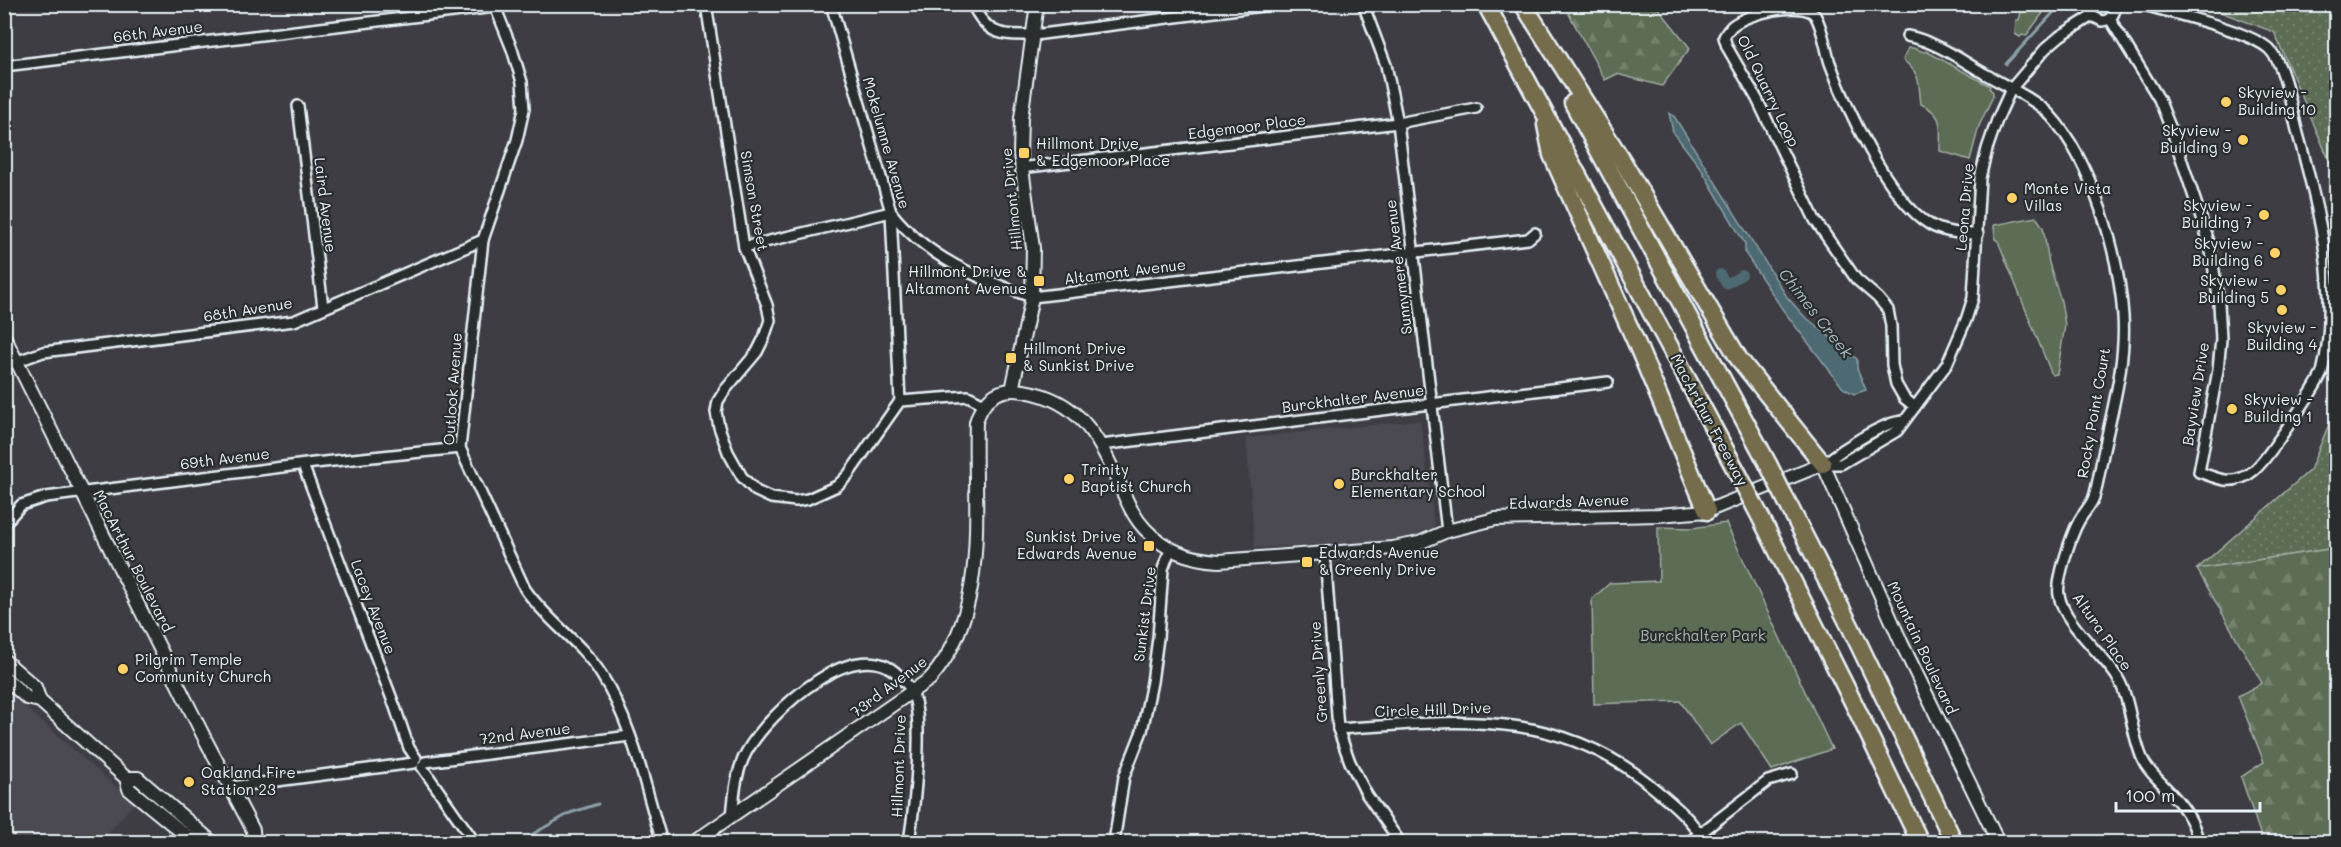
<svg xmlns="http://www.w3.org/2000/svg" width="2341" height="847" font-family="Mali,sans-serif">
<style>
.built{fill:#4c4851}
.grass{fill:url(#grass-dots);stroke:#a2aea6;stroke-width:1.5}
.forest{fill:url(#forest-firs);stroke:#a2aea6;stroke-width:1.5}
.park{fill:#5d6c54;stroke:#a2aea6;stroke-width:1.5}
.water{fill:#4d6972;stroke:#8b9fa8;stroke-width:1.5}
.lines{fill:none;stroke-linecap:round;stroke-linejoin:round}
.stream{stroke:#8b9fa8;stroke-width:3}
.canal{stroke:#4d6972;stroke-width:10}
.street-casing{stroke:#e8f1f8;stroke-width:14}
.secondary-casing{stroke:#e8f1f8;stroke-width:16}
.highway-casing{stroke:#e8f1f8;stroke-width:21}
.street{stroke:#2a2d2e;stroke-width:9}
.secondary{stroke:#2a2d2e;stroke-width:12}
.highway{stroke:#746c4b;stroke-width:16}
.highway-bridge-casing{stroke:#e8f1f8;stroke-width:21;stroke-linecap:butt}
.highway-bridge{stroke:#746c4b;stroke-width:16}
.poi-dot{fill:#ffd166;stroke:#2a2d2e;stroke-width:2}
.labels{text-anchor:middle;stroke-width:4.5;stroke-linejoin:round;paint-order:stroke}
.street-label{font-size:15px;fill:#e8f1f8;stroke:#2a2d2e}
.poi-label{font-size:15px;fill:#e8f1f8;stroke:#2a2d2e;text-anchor:start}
.park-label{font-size:15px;fill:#a9b5ae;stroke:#2a2d2e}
.water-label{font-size:16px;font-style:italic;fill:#aabbc2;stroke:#2a2d2e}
</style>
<defs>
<pattern id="grass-dots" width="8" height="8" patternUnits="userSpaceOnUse" patternTransform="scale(1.5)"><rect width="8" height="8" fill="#5d6c54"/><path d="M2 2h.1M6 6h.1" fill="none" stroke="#74816d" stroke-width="1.8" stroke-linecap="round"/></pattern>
<pattern id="forest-firs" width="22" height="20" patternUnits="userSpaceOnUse" patternTransform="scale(1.5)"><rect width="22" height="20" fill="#5d6c54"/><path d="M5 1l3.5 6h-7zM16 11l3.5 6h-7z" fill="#74816d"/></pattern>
</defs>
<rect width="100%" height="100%" fill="#3e3d43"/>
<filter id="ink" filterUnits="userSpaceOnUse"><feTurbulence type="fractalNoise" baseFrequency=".0167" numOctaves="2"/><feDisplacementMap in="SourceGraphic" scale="12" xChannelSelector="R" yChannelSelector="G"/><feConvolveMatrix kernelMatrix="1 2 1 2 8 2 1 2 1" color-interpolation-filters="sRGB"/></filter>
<g filter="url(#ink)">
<g class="built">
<polygon points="1420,420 1435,529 1428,535 1389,542 1255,548 1246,438"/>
<polygon points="4,688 134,803 101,842 5,842"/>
</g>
<g class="grass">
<polygon points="2202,5 2336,5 2336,176 2274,32"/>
<polygon points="2336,407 2336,548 2197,569 2310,470"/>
</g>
<g class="forest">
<polygon points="1564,5 1659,5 1659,9 1690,48 1662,86 1617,74 1605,80"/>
<polygon points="2336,548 2336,842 2263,842 2241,777 2264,762 2238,696 2262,683 2197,569"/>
</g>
<g class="park">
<polygon points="2023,4 2043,13 2026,36 2022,35 2020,37 2015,34 2016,20 2019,20"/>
<path d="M 1908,48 L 1913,48 L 1924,52 L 1926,51 L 1990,86 L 1989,88 L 1993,92 L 1993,96 L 1979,126 L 1970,160 L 1940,151 C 1940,128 1945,115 1921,104 C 1918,83 1922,75 1903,60 Z"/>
<polygon points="2036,217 2043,227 2049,263 2061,301 2065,325 2057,374 2052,375 1998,241 1995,239 1994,225"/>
<polygon points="1726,523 1832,749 1772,770 1741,723 1710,745 1680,701 1594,704 1592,599 1610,583 1659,581 1658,527 1692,528"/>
</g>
<polygon class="water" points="1669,113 1674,116 1787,297 1803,315 1857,359 1857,368 1866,390 1854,394 1843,388 1783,310 1745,253 1745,244 1702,170 1673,132"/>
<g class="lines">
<g class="stream">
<polyline points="2006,64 2053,13"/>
<polyline points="531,835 570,813 598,804"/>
</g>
<polyline class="canal" points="1720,274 1726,284 1742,275"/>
<defs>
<g id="street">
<path d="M 494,4 L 512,49 L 522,82 L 524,109 L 517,140 L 483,240 L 460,448 L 525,589 C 547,621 581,642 601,674 C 633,724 645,787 662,842"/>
<polyline points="706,4 744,247 767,305 770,320 764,338 757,352 725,390 718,401 716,412 719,427 728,452 742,477 756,491 771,498 796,501 808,499 837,486 848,475 900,401 968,396 984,404"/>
<polyline points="831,4 891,212 900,401"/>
<path d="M 972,4 C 988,36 1000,35 1034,35 L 1278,4"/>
<polyline points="1363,4 1386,65 1398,123 1447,531"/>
<path d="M 2089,4 L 2092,16 L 2102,21 C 2111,20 2116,14 2115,4"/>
<path d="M 2110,19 L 2159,99 L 2173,134 L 2210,245 L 2219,303 L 2221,339 L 2218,370 L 2199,472 C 2208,475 2217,479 2225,480 C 2252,483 2266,457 2280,438 C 2294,417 2311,396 2322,373 C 2341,297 2319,209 2298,134 C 2292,112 2285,64 2269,49 C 2248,30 2170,13 2141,4"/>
<path d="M 1907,36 C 1935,41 1961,60 1985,74 C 2004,85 2035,99 2050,115 C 2092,161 2119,254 2123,316 C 2126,359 2114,403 2105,445 C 2101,462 2099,480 2094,497 C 2091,506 2083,513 2079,521 C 2071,535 2056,581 2059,595 C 2064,624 2102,653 2117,677 C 2131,699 2131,735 2143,760 C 2148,771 2156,777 2164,786 C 2180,802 2195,820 2198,842"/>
<polyline points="4,66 495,7"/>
<polyline points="298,106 323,307"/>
<polyline points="1020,168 1398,123 1476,108"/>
<path d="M 744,247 L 891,212 C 926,257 980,280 1032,297 L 1528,239 L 1535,233"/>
<polyline points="4,366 43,352 294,321 483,240"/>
<path d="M 1915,407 L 1904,398 L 1896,384 L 1892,365 L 1891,326 L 1888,310 L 1878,298 L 1856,279 L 1815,220 L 1757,99 L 1727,47 L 1724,37 C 1726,33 1729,29 1732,26 C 1747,13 1802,0 1815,15 C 1823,28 1825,48 1830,63 C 1846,107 1888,199 1929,224 C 1943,233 1962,234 1978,234"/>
<polyline points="1101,445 1608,382"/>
<polyline points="1823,464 1841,464 1897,431 1947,364 1966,320 1973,298 1980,178 1987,149 1997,120 2011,89 2045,49 2060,36 2092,16"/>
<path d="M 1823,464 C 1840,451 1882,422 1903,421"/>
<polyline points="303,465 395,707 409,748 416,758"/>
<polyline points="4,524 21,505 46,497 314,463 460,448"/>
<polyline points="1325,554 1338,729 1350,762 1367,795 1400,842"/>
<path d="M 1338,729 C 1456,721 1558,706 1655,789 C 1672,803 1695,822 1704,842"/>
<polyline points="425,762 630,736"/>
<polyline points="422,767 471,837 473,842"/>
<polyline points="231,787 414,763"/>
<path d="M 732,817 C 734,795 736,770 747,751 C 769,713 859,627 901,678 C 905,682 910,687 912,692 C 925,720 914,810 909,842"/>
<polyline points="1114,842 1124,777 1142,731 1152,682 1158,638 1163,569 1170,550"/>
<polyline points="1689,842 1768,781 1792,774"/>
</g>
<g id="secondary">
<polyline points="4,336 205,739 253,830 254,842"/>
<polyline points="1012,390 1032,297 1033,248 1020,154 1021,118 1037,4"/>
<polyline points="4,660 35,687 40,701"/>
<polyline points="4,677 27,698 40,701 126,778 129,789 194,842"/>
<polyline points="126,778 138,778 212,842"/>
<path d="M 694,842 L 930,679 C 991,610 973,507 976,422 C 981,404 994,389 1015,390 C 1071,395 1095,428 1116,477 C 1125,496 1131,514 1145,529 C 1166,551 1189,559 1219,561 L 1393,548 L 1419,543 L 1447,531 L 1495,519 L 1659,515 L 1707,511 L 1823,464 L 1901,642 L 1998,842"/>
</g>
<g id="highway">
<polyline points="1486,4 1738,474"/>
<polyline points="1523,4 1623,162 1739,359 1823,464"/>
<polyline points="1573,103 1768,464"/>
<polyline points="1546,125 1552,155 1636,342 1707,511"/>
<polyline points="1790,508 1851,628 1954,842"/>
<polyline points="1761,518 1857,710 1920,842"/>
</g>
</defs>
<use href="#street" class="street-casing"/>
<use href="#secondary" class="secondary-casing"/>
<use href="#highway" class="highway-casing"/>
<use href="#street" class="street"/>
<use href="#secondary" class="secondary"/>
<use href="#highway" class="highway"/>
<defs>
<g id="highway-bridge">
<polyline points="1768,464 1790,508"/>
<polyline points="1738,474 1761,518"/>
</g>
</defs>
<use href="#highway-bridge" class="highway-bridge-casing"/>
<use href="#highway-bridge" class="highway-bridge"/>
</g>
</g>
<g class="poi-dot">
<circle cx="2226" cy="102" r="6"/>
<circle cx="2243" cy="140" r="6"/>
<rect x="1018" y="147" width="12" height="12" rx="3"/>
<circle cx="2012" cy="198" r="6"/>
<circle cx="2264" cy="215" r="6"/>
<circle cx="2275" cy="253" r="6"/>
<rect x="1033" y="275" width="12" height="12" rx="3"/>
<circle cx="2281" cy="290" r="6"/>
<circle cx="2282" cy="310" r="6"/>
<rect x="1005" y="352" width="12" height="12" rx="3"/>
<circle cx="2232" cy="409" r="6"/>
<circle cx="1069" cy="479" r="6"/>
<circle cx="1339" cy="484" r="6"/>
<rect x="1143" y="540" width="12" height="12" rx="3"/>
<rect x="1301" y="556" width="12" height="12" rx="3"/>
<circle cx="123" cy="669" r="6"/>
<circle cx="189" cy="782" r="6"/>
</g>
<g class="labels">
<g class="street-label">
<text transform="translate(158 32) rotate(-7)" y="5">66th Avenue</text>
<text transform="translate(1768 91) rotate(64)" y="5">Old Quarry Loop</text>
<text transform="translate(1247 127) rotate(-7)" y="5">Edgemoor Place</text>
<text transform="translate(886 143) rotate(74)" y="5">Mokelumne Avenue</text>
<text transform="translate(1012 199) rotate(-96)" y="5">Hillmont Drive</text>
<text transform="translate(754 201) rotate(80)" y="5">Simson Street</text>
<text transform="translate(325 205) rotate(83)" y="5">Laird Avenue</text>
<text transform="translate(1965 207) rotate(-85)" y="5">Leona Drive</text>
<text transform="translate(1399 267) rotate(-97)" y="5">Sunnymere Avenue</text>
<text transform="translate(1125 272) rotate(-7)" y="5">Altamont Avenue</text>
<text transform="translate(248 310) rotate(-9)" y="5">68th Avenue</text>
<text transform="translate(453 389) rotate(-86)" y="5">Outlook Avenue</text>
<text transform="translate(2196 394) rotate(-81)" y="5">Bayview Drive</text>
<text transform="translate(1353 399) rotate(-7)" y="5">Burckhalter Avenue</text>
<text transform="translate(2094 413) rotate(-80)" y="5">Rocky Point Court</text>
<text transform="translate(1709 420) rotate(62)" y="5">MacArthur Freeway</text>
<text transform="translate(225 459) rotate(-7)" y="5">69th Avenue</text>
<text transform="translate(1569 502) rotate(-2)" y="5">Edwards Avenue</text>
<text transform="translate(133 561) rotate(63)" y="5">MacArthur Boulevard</text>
<text transform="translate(373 607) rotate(69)" y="5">Lacey Avenue</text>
<text transform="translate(1145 614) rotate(-83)" y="5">Sunkist Drive</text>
<text transform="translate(2102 632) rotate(55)" y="5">Altura Place</text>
<text transform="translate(1922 648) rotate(65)" y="5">Mountain Boulevard</text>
<text transform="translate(1319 672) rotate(-94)" y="5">Greenly Drive</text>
<text transform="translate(889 687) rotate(-37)" y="5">73rd Avenue</text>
<text transform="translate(1433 710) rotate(-2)" y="5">Circle Hill Drive</text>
<text transform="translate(525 734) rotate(-7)" y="5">72nd Avenue</text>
<text transform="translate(899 766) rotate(-88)" y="5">Hillmont Drive</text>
</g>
<g class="poi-label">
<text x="2238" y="98">Skyview -<tspan x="2238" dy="17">Building 10</tspan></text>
<text x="2231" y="136" text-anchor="end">Skyview -<tspan x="2231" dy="17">Building 9</tspan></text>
<text x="1036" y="149">Hillmont Drive<tspan x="1036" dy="17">&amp; Edgemoor Place</tspan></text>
<text x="2024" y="194">Monte Vista<tspan x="2024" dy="17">Villas</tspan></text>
<text x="2252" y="211" text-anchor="end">Skyview -<tspan x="2252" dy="17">Building 7</tspan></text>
<text x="2263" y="249" text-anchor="end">Skyview -<tspan x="2263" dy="17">Building 6</tspan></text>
<text x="1027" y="277" text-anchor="end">Hillmont Drive &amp;<tspan x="1027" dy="17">Altamont Avenue</tspan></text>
<text x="2269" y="286" text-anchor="end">Skyview -<tspan x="2269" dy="17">Building 5</tspan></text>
<text x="2282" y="333" text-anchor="middle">Skyview -<tspan x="2282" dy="17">Building 4</tspan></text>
<text x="1023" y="354">Hillmont Drive<tspan x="1023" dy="17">&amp; Sunkist Drive</tspan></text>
<text x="2244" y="405">Skyview -<tspan x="2244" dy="17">Building 1</tspan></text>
<text x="1081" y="475">Trinity<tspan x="1081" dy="17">Baptist Church</tspan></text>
<text x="1351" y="480">Burckhalter<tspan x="1351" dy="17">Elementary School</tspan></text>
<text x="1137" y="542" text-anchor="end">Sunkist Drive &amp;<tspan x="1137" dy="17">Edwards Avenue</tspan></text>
<text x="1319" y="558">Edwards Avenue<tspan x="1319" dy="17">&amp; Greenly Drive</tspan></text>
<text x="135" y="665">Pilgrim Temple<tspan x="135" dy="17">Community Church</tspan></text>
<text x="201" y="778">Oakland Fire<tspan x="201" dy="17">Station 23</tspan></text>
</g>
<g class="park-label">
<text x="1703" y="641">Burckhalter Park</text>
</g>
<g class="water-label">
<text transform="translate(1816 313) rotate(52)" y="6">Chimes Creek</text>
</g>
</g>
<rect width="2341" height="847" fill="none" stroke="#2a2d2e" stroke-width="24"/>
<rect x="12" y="12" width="2317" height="823" fill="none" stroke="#e8f1f8" stroke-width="2" filter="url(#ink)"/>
<path d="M2116 802v9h144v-9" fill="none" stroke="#e8f1f8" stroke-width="3"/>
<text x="2125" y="802" font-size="18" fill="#e8f1f8" stroke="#2a2d2e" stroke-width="4.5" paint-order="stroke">100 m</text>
</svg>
